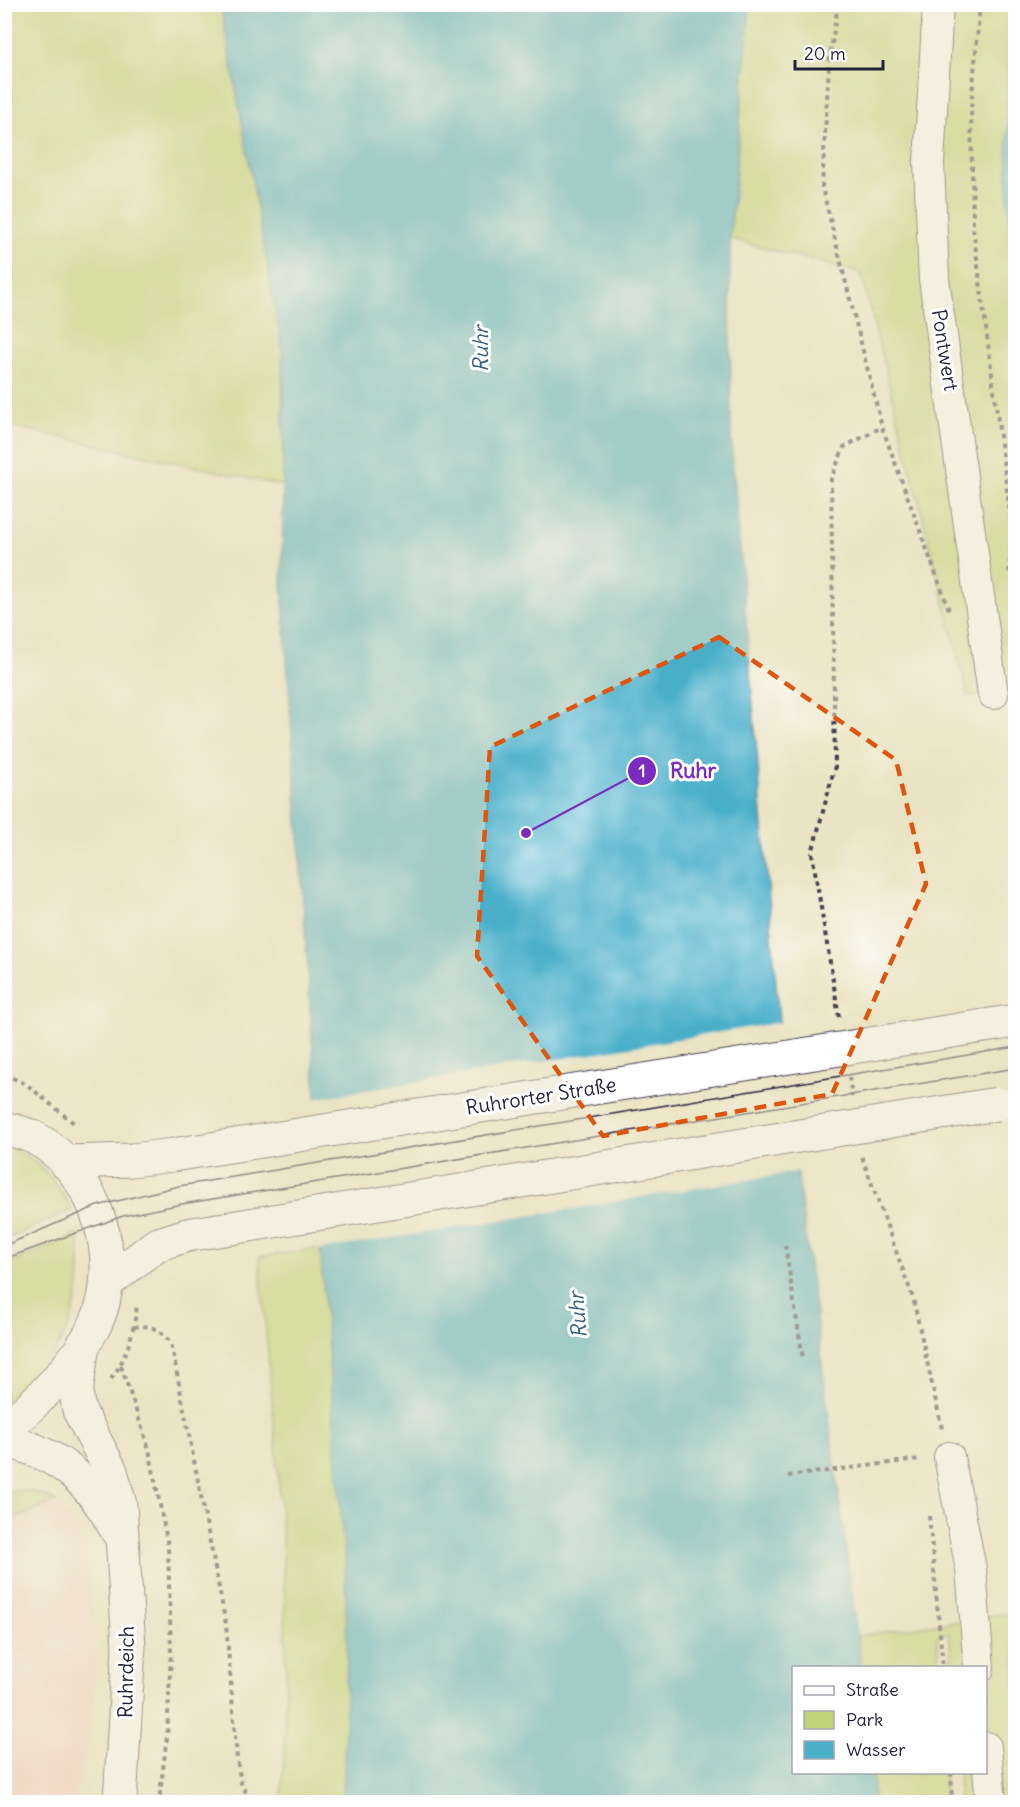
<svg xmlns="http://www.w3.org/2000/svg" width="1020" height="1807" font-family="Delius,sans-serif">
<style>
.built{fill:#f7d0ca}
.green{fill:#c1d478;stroke:#727b5a;stroke-width:1.5}
.water{fill:#4aafc9;stroke:#366882;stroke-width:1.5}
.pier{fill:#ebe4c4}
.lines{fill:none;stroke-linecap:round;stroke-linejoin:round}
.minor-casing{stroke:#403f50;stroke-width:32}
.major-casing{stroke:#403f50;stroke-width:35}
.path{stroke:#403f50;stroke-width:4;stroke-dasharray:4.5 4.5;stroke-linecap:butt}
.minor{stroke:#fff;stroke-width:30}
.major{stroke:#fff;stroke-width:33}
.tram{stroke:#22223b;stroke-width:1.5}
.major-bridge-casing{stroke:#403f50;stroke-width:35;stroke-linecap:butt}
.major-bridge{stroke:#fff;stroke-width:33}
.marked{fill:none;stroke:#de560e;stroke-width:4.5;stroke-dasharray:12 8;stroke-linejoin:round}
.labels{text-anchor:middle;stroke-width:6;stroke-linejoin:round;paint-order:stroke}
.street-label{font-size:20px;fill:#22223b;stroke:#fff}
.water-label{font-size:21px;font-style:italic;fill:#34617b;stroke:#fff}
.leader{fill:none;stroke:#7b2cbf;stroke-width:2}
.callout-dot{fill:#7b2cbf;stroke:#fff;stroke-width:2}
.mark-label{font-size:18px;text-anchor:middle;font-weight:bold;fill:#fff}
.callout-label{font-size:21px;text-anchor:middle;font-weight:bold;fill:#7b2cbf;stroke:#fff;stroke-width:6;stroke-linejoin:round;paint-order:stroke}
</style>
<rect width="100%" height="100%" fill="#fff"/>
<filter id="ink" filterUnits="userSpaceOnUse"><feTurbulence type="fractalNoise" baseFrequency=".0167" numOctaves="2"/><feDisplacementMap in="SourceGraphic" scale="12" xChannelSelector="R" yChannelSelector="G"/><feConvolveMatrix kernelMatrix="1 2 1 2 8 2 1 2 1" color-interpolation-filters="sRGB"/></filter>
<filter id="wash" filterUnits="userSpaceOnUse"><feTurbulence type="fractalNoise" baseFrequency=".008" numOctaves="4" result="noise"/><feDisplacementMap in="SourceGraphic" scale="24" xChannelSelector="R" yChannelSelector="G"/><feGaussianBlur stdDeviation="1.35" result="paint"/><feColorMatrix in="noise" values="0 0 0 0 0 0 0 0 0 0 0 0 0 0 0 0 0 1.4 0 .05"/><feComposite in="paint" operator="in"/></filter>
<g filter="url(#wash)">
<rect width="100%" height="100%" fill="#ebe4c4"/>
<polygon class="built" points="56,1501 76,1525 88,1562 94,1631 94,1700 83,1767 72,1802 5,1802 4,1518 20,1517"/>
<g class="green">
<polygon points="5,5 221,5 282,347 283,486 5,425"/>
<path d="M 750,5 L 1015,5 C 1006,96 1004,195 1016,287 L 1015,697 L 968,696 L 861,273 L 730,239 Z"/>
<path d="M 5,1144 C 38,1160 55,1177 72,1210 L 5,1240 Z"/>
<path d="M 78,1234 C 89,1311 59,1359 5,1409 L 5,1265 Z"/>
<path d="M 320,1248 L 345,1562 L 347,1654 L 344,1792 L 343,1802 L 281,1802 C 295,1620 276,1439 259,1257 Z"/>
<polygon points="4,1490 32,1491 56,1501 20,1517 5,1518"/>
<polygon points="1015,1612 1015,1802 959,1802 958,1773 986,1772 986,1668 952,1667 949,1633 937,1637 939,1667 861,1667 857,1636"/>
<polygon points="872,1773 945,1773 945,1802 874,1802"/>
</g>
<g class="water">
<polygon points="221,5 750,5 730,239 731,439 781,1045 861,1667 794,1668 794,1772 872,1773 874,1802 343,1802 347,1654 345,1562 320,1248 318,1126 282,585 284,386 282,347"/>
<path d="M 1015,6 L 1016,287 L 1015,287 C 1004,197 1006,96 1015,6 Z"/>
</g>
<polygon class="pier" points="782,1022 800,1171 318,1250 314,1099"/>
</g>
<g filter="url(#ink)">
<g class="lines">
<defs>
<g id="minor">
<polyline points="938,4 929,163 934,279 993,694"/>
<polyline points="949,1457 971,1569 979,1668"/>
<polyline points="986,1747 991,1802"/>
</g>
<g id="major">
<polyline points="984,1026 1016,1021"/>
<path d="M 4,1128 C 14,1131 26,1133 35,1138 C 97,1171 125,1263 95,1325 C 76,1363 38,1403 4,1428"/>
<polyline points="65,1162 132,1160 173,1155"/>
<polyline points="108,1282 156,1245 187,1235"/>
<polyline points="83,1345 76,1393 79,1410 111,1471 120,1505 129,1646 120,1802"/>
<path d="M 4,1440 C 60,1454 91,1481 117,1531"/>
</g>
</defs>
<use href="#minor" class="minor-casing"/>
<use href="#major" class="major-casing"/>
<g class="path">
<polyline points="838,4 829,64 822,187 882,427 949,610"/>
<polyline points="980,4 971,108 973,228 1012,529 1009,575"/>
<polyline points="839,1017 812,853 835,766 831,479 844,447 882,427"/>
<polyline points="4,1074 26,1084 75,1124"/>
<polyline points="849,1077 852,1097"/>
<polyline points="862,1157 913,1298 942,1429"/>
<polyline points="785,1245 803,1359"/>
<path d="M 134,1327 C 153,1324 159,1330 171,1343 L 226,1624 L 237,1759 L 241,1783 L 251,1802"/>
<polyline points="121,1366 149,1449 168,1546 171,1652 167,1737 159,1802"/>
<path d="M 111,1379 C 127,1358 134,1331 137,1305"/>
<polyline points="788,1476 921,1459"/>
<polyline points="929,1516 943,1668"/>
<polyline points="951,1772 952,1802"/>
</g>
<use href="#minor" class="minor"/>
<use href="#major" class="major"/>
<g class="tram">
<polyline points="4,1246 97,1206 179,1186 1016,1047"/>
<polyline points="4,1259 123,1216 182,1204 1016,1068"/>
</g>
<defs>
<g id="major-bridge">
<polyline points="173,1155 984,1026"/>
<polyline points="187,1235 997,1104"/>
</g>
</defs>
<use href="#major-bridge" class="major-bridge-casing"/>
<use href="#major-bridge" class="major-bridge"/>
</g>
</g>
<path d="M0 0H1020V1807H0ZM 719,637 L 896,760 L 926,884 L 832,1094 L 603,1136 L 477,956 L 490,747 Z" fill="#ebe4c4" fill-opacity=".55" fill-rule="evenodd"/>
<path class="marked" d="M 719,637 L 896,760 L 926,884 L 832,1094 L 603,1136 L 477,956 L 490,747 Z"/>
<g class="labels">
<g class="street-label">
<text transform="translate(945 350) rotate(81)" y="7">Pontwert</text>
<text transform="translate(541 1096) rotate(-9)" y="7">Ruhrorter Straße</text>
<text transform="translate(126 1672) rotate(-89)" y="7">Ruhrdeich</text>
</g>
<g class="water-label">
<text transform="translate(481 349) rotate(-90)" y="7">Ruhr</text>
<text transform="translate(578 1315) rotate(-95)" y="7">Ruhr</text>
</g>
</g>
<path class="leader" d="M526 833L642 771"/>
<g class="callout-dot">
<circle cx="526" cy="833" r="6"/>
<circle cx="642" cy="771" r="15"/>
</g>
<g class="mark-label">
<text x="642" y="777">1</text>
</g>
<g class="callout-label">
<text x="693" y="778">Ruhr</text>
</g>
<rect width="1020" height="1807" fill="none" stroke="#fff" stroke-width="24"/>
<rect x="792" y="1666" width="195" height="108" fill="#ffffff" stroke="#a7a7b1" stroke-width="1.5"/>
<rect x="804" y="1686" width="30" height="9" fill="#ffffff" stroke="#a7a7b1" stroke-width="1.5"/>
<text x="846" y="1696" font-size="18" fill="#22223b">Straße</text>
<rect x="804" y="1711" width="30" height="18" fill="#c1d478" stroke="#a7a7b1" stroke-width="1.5"/>
<text x="846" y="1726" font-size="18" fill="#22223b">Park</text>
<rect x="804" y="1741" width="30" height="18" fill="#4aafc9" stroke="#a7a7b1" stroke-width="1.5"/>
<text x="846" y="1756" font-size="18" fill="#22223b">Wasser</text>
<path d="M795 60v9h88v-9" fill="none" stroke="#22223b" stroke-width="3"/>
<text x="804" y="60" font-size="18" fill="#22223b" stroke="#ffffff" stroke-width="4.5" paint-order="stroke">20 m</text>
</svg>
